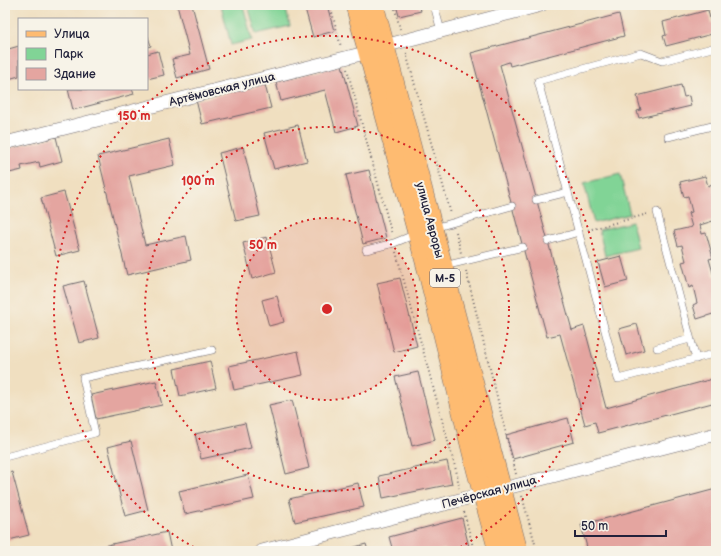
<svg xmlns="http://www.w3.org/2000/svg" width="721" height="556" font-family="'Balsamiq Sans',sans-serif">
<style>
.green{fill:#81d496;stroke:#527b68}
.building{fill:#e4a5a0}
.lines{fill:none;stroke-linecap:round;stroke-linejoin:round}
.service-casing{stroke:#6a646a;stroke-width:8}
.minor-casing{stroke:#6a646a;stroke-width:14}
.primary-casing{stroke:#6a646a;stroke-width:22}
.path{stroke:#6a646a;stroke-width:2;stroke-dasharray:1 3;stroke-linecap:butt}
.service{stroke:#fff;stroke-width:7}
.minor{stroke:#fff;stroke-width:13}
.primary{stroke:#febb71;stroke-width:21}
.ring{fill:none;stroke:#d62828;stroke-width:2;stroke-dasharray:2 4}
.labels{text-anchor:middle;stroke-width:4;stroke-linejoin:round;paint-order:stroke}
.shield{fill:#f7f3e8;stroke:#62616f;stroke-width:1}
.shield-label{font-size:11px;font-weight:bold;fill:#22223b}
.street-label{font-size:12px;fill:#22223b;stroke:#f7f3e8}
.centre{fill:#d62828;stroke:#f7f3e8;stroke-width:2}
.ring-label{font-size:12px;text-anchor:middle;font-weight:bold;fill:#d62828;stroke:#f7f3e8;stroke-width:4;stroke-linejoin:round;paint-order:stroke}
</style>
<rect width="100%" height="100%" fill="#f7f3e8"/>
<filter id="ink" filterUnits="userSpaceOnUse"><feTurbulence type="fractalNoise" baseFrequency=".025" numOctaves="2"/><feDisplacementMap in="SourceGraphic" scale="8" xChannelSelector="R" yChannelSelector="G"/><feConvolveMatrix kernelMatrix="1 2 1 2 8 2 1 2 1" color-interpolation-filters="sRGB"/></filter>
<filter id="wash" filterUnits="userSpaceOnUse"><feTurbulence type="fractalNoise" baseFrequency=".012" numOctaves="4" result="noise"/><feDisplacementMap in="SourceGraphic" scale="16" xChannelSelector="R" yChannelSelector="G"/><feGaussianBlur stdDeviation="0.9" result="paint"/><feColorMatrix in="noise" values="0 0 0 0 0 0 0 0 0 0 0 0 0 0 0 0 0 1.4 0 .05"/><feComposite in="paint" operator="in"/></filter>
<g filter="url(#wash)">
<rect width="100%" height="100%" fill="#f0dfc0"/>
<g class="green">
<polygon points="221,5 243,5 252,40 231,45"/>
<polygon points="248,5 285,5 290,26 256,34"/>
<polygon points="620,174 630,214 594,223 584,183"/>
<polygon points="632,222 638,248 605,256 599,230"/>
</g>
<g id="blocks">
<g class="building">
<polygon points="177,5 192,5 209,69 177,78 172,59 190,55"/>
<polygon points="304,5 327,5 334,31 313,37"/>
<polygon points="396,5 419,5 421,11 399,16"/>
<polygon points="708,10 711,23 715,22 716,33 666,46 663,36 666,35 663,22"/>
<polygon points="619,14 624,36 510,66 509,62 500,65 572,330 584,326 606,408 716,378 716,402 598,433 595,422 585,425 560,334 547,337 471,53"/>
<polygon points="147,34 151,46 147,47"/>
<polygon points="19,46 19,76 5,80 5,50"/>
<polygon points="158,51 164,75 147,79 147,54"/>
<polygon points="342,65 358,126 336,132 325,90 281,101 276,82"/>
<polygon points="265,85 271,108 202,124 196,100"/>
<polygon points="681,85 684,97 689,96 691,106 639,118 637,111 641,110 637,96"/>
<polygon points="68,89 132,89 134,94 73,110"/>
<polygon points="298,125 307,161 274,169 264,133"/>
<polygon points="56,137 62,161 40,167 39,162 21,166 22,170 5,174 5,149"/>
<polygon points="169,139 175,165 129,176 145,245 186,236 191,260 127,275 98,156"/>
<polygon points="243,147 260,216 236,221 219,153"/>
<polygon points="369,170 386,238 363,244 346,175"/>
<polygon points="705,176 708,186 712,184 716,198 716,210 714,211 716,220 700,225 702,234 706,233 713,258 709,259 714,276 716,276 716,313 697,319 693,305 697,303 693,286 689,288 682,262 686,261 682,245 678,246 674,231 692,227 688,213 692,212 688,196 684,197 680,182"/>
<polygon points="64,192 80,250 56,256 41,198"/>
<polygon points="267,237 276,272 252,279 243,243"/>
<polygon points="621,256 628,281 605,287 598,262"/>
<polygon points="400,278 417,346 394,352 377,283"/>
<polygon points="84,281 99,338 79,343 63,286"/>
<polygon points="277,296 284,322 269,326 262,300"/>
<polygon points="637,324 644,350 626,355 619,329"/>
<polygon points="298,351 303,375 234,390 229,366"/>
<polygon points="210,361 216,388 180,396 174,369"/>
<polygon points="418,372 435,440 412,446 395,377"/>
<polygon points="156,381 162,405 96,419 91,395"/>
<polygon points="292,400 309,468 286,474 269,405"/>
<polygon points="568,418 574,442 513,459 506,435"/>
<polygon points="245,423 251,448 201,459 195,434"/>
<polygon points="131,441 148,510 125,516 108,447"/>
<polygon points="447,461 452,484 383,498 379,476"/>
<polygon points="12,472 29,535 5,541 5,474"/>
<polygon points="248,475 254,499 185,514 179,491"/>
<polygon points="358,483 364,507 295,522 289,499"/>
<polygon points="716,489 716,551 588,551 581,525"/>
<polygon points="462,518 470,551 445,551 445,549 436,551 393,551 389,537"/>
<polygon points="167,532 171,551 99,551 98,547"/>
<polygon points="366,544 368,551 340,551"/>
</g>
</g>
</g>
<g filter="url(#ink)">
<use href="#blocks" fill-opacity="0" stroke="#6a646a" stroke-width="1"/>
<g class="lines">
<defs>
<g id="service">
<polyline points="434,5 441,31"/>
<polyline points="716,47 662,61 641,53 538,81 618,379 713,354 716,351"/>
<polyline points="668,137 716,125"/>
<polyline points="536,200 568,192"/>
<polyline points="657,212 696,359"/>
<polyline points="434,228 512,206"/>
<polyline points="548,241 579,232"/>
<polyline points="366,250 394,243 416,234"/>
<polyline points="444,266 523,247"/>
<polyline points="657,348 690,339"/>
<polyline points="5,457 95,433 83,378 212,350"/>
</g>
<g id="minor">
<polyline points="384,46 541,5"/>
<polyline points="5,143 369,52"/>
<polyline points="262,551 716,434"/>
</g>
<g id="primary">
<polyline points="356,5 428,269 477,469 499,551"/>
<polyline points="373,5 517,551"/>
</g>
</defs>
<use href="#service" class="service-casing"/>
<use href="#minor" class="minor-casing"/>
<use href="#primary" class="primary-casing"/>
<g class="path">
<polyline points="330,5 341,47"/>
<polyline points="394,5 400,29"/>
<polyline points="406,53 451,214"/>
<polyline points="347,69 392,235"/>
<polyline points="588,230 648,214"/>
<polyline points="456,232 461,253"/>
<polyline points="396,252 457,474 459,488"/>
<polyline points="466,271 516,474"/>
<polyline points="522,496 537,551"/>
<polyline points="464,512 474,551"/>
</g>
<use href="#service" class="service"/>
<use href="#minor" class="minor"/>
<use href="#primary" class="primary"/>
</g>
</g>
<circle cx="327" cy="309" r="91" fill="#d62828" fill-opacity=".12"/>
<g class="ring">
<circle cx="327" cy="309" r="91"/>
<circle cx="327" cy="309" r="182"/>
<path d="M199 550A273 273 0 1 1 455 550"/>
</g>
<g class="labels">
<rect class="shield" x="430" y="269" width="30" height="18" rx="3"/>
<g class="shield-label">
<text x="445" y="282">М-5</text>
</g>
<g class="street-label">
<text transform="translate(222 89) rotate(-14)" y="4">Артёмовская улица</text>
<text transform="translate(430 220) rotate(75)" y="4">улица Авроры</text>
<text transform="translate(489 492) rotate(-15)" y="4">Печёрская улица</text>
</g>
</g>
<circle cx="327" cy="309" r="6" class="centre"/>
<g class="ring-label">
<text x="134" y="120">150 m</text>
<text x="198" y="185">100 m</text>
<text x="263" y="249">50 m</text>
</g>
<rect width="721" height="556" fill="none" stroke="#f7f3e8" stroke-width="20"/>
<rect x="18" y="18" width="130" height="72" fill="#f7f3e8" stroke="#a29fa3"/>
<rect x="26" y="31" width="20" height="6" fill="#febb71" stroke="#a29fa3"/>
<text x="54" y="38" font-size="12" fill="#22223b">Улица</text>
<rect x="26" y="48" width="20" height="12" fill="#81d496" stroke="#a29fa3"/>
<text x="54" y="58" font-size="12" fill="#22223b">Парк</text>
<rect x="26" y="68" width="20" height="12" fill="#e4a5a0" stroke="#a29fa3"/>
<text x="54" y="78" font-size="12" fill="#22223b">Здание</text>
<path d="M575 530v6h91v-6" fill="none" stroke="#22223b" stroke-width="2"/>
<text x="581" y="530" font-size="12" fill="#22223b" stroke="#f7f3e8" stroke-width="3" paint-order="stroke">50 m</text>
</svg>
